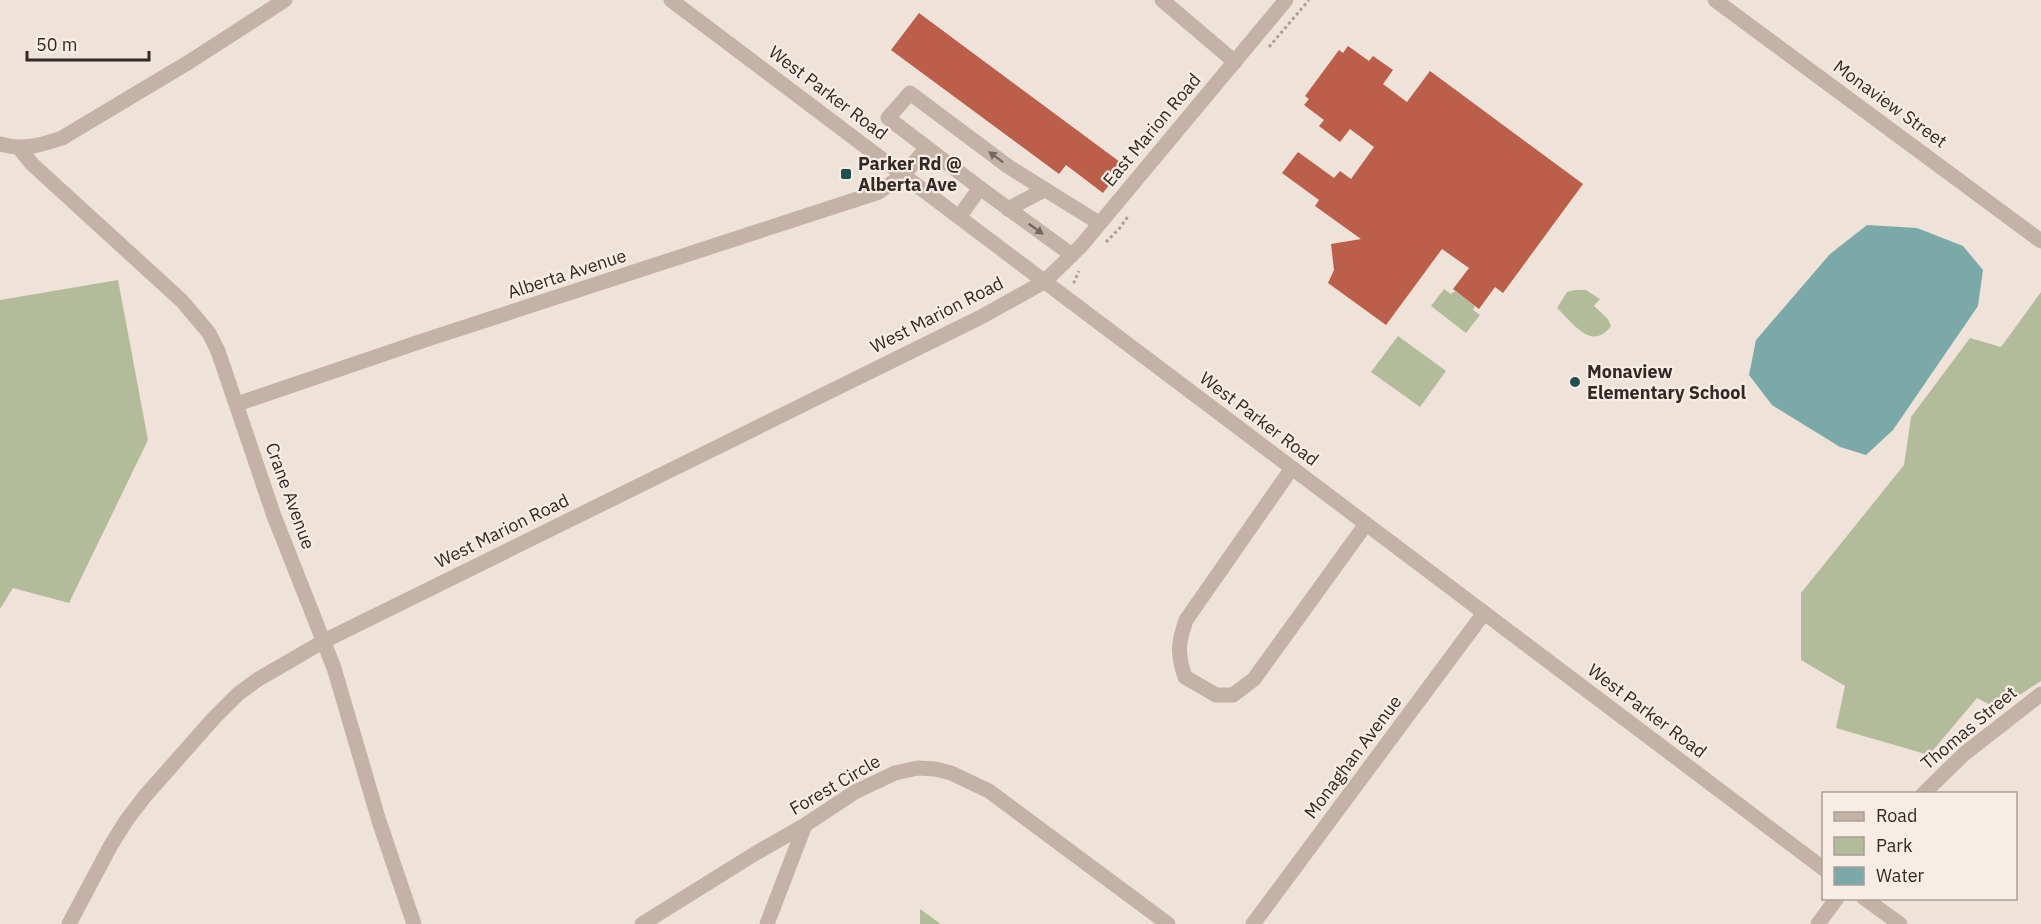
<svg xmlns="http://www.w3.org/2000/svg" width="2041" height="924" font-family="'IBM Plex Sans',sans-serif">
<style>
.green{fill:#b3bc9a}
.water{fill:#7aa9a8}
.building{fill:#bb5e4a}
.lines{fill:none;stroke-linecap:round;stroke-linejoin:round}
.path{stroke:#b19c90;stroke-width:3;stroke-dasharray:3 3;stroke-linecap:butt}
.minor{stroke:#c5b2a6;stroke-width:15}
.oneway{fill:#746760}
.poi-dot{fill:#205050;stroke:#f7ede4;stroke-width:2}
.labels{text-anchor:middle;stroke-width:4.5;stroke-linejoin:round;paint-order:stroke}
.street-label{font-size:18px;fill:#322926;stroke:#f7ede4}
.poi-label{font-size:18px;font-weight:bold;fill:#322926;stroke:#f7ede4;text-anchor:start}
</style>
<rect width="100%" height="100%" fill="#efe3d9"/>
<g class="green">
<polygon points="118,280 148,440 69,603 13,588 0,609 0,300"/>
<polygon points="1444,289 1451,294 1455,291 1475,306 1473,310 1480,315 1466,333 1431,306"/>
<path d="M 1575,290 L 1586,290 L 1600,299 L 1594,306 L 1608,319 L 1611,326 C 1592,352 1573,323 1557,308 L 1567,292 Z"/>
<polygon points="2041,292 2041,681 1998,709 1977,698 1929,755 1836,728 1845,686 1801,660 1801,593 1904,465 1911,417 1970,338 2001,347"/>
<polygon points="1398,336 1446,371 1420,407 1371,372"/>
<polygon points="920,909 941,924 920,924"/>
</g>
<polygon class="water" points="1867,225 1917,228 1963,246 1983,270 1978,306 1893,430 1866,455 1840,447 1772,405 1749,375 1756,340 1830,254"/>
<g class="building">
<polygon points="919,13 1124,165 1103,193 1066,165 1059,174 891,50"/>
<polygon points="1348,46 1369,61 1373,56 1393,70 1383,84 1407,102 1430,71 1583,184 1503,293 1495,287 1479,309 1453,289 1469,268 1442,249 1386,325 1328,283 1334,270 1331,244 1361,239 1315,206 1319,200 1282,173 1298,152 1334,178 1340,171 1351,179 1374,147 1350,129 1340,142 1319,126 1324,120 1304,105 1309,99 1305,96 1339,50 1343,53"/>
</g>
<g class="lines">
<g class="path">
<polyline points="1269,47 1309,0"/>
<polyline points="1106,242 1119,229 1129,215"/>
<polyline points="1075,283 1074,282 1079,271"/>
</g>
<g class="minor">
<polyline points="671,0 1824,869"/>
<polyline points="1162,0 1235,62"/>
<polyline points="1715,0 2041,241"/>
<path d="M 0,144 C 22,151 41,145 62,138 L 189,62 L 285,0"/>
<polyline points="20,149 32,164 182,301 209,333 218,351 274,516 334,668 379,821 414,924"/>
<polyline points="1008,209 1044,190"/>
<polyline points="959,217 980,188"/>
<polyline points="1072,255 980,188 888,118 910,93 1009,167 1099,223"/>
<polyline points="237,404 425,340 879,192 904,174 927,148"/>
<path d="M 1292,468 L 1186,620 C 1178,643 1177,654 1185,677 L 1216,695 L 1233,695 L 1254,679 L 1366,524"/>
<polyline points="1923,794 1964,754 2041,694"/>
<polyline points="1864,898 1900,924"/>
<polyline points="69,924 111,845 126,821 145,796 214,718 238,694 257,680 324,641 981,317 1044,282 1081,246 1286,0"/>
<polyline points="642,924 756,853 805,825 855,792 895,773 918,768 935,769 951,773 989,791 1168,924"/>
<polyline points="767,924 805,825"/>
<polyline points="1253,924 1484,613"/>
<polyline points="1818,924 1837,898"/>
</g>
</g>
<defs><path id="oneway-solid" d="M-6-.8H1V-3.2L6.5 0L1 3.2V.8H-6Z" transform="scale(1.5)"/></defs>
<g class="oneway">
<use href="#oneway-solid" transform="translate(996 157) rotate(-143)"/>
<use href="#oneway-solid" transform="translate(1036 229) rotate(36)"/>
</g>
<g class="poi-dot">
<rect x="840" y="168" width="12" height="12" rx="3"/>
<circle cx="1575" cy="382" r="6"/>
</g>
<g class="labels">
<g class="street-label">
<text transform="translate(828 93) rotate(37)" y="6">West Parker Road</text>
<text transform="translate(1890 104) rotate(36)" y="6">Monaview Street</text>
<text transform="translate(1152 130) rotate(-50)" y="6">East Marion Road</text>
<text transform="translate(567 274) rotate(-18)" y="6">Alberta Avenue</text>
<text transform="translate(937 315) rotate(-27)" y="6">West Marion Road</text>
<text transform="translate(1259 419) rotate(37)" y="6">West Parker Road</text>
<text transform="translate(290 496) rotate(70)" y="6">Crane Avenue</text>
<text transform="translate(502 531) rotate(-26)" y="6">West Marion Road</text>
<text transform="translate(1647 711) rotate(37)" y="6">West Parker Road</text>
<text transform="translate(1969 728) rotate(-40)" y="6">Thomas Street</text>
<text transform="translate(1353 757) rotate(-53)" y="6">Monaghan Avenue</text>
<text transform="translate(835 785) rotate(-30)" y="6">Forest Circle</text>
</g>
<g class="poi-label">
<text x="858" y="170">Parker Rd @<tspan x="858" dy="21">Alberta Ave</tspan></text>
<text x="1587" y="378">Monaview<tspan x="1587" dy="21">Elementary School</tspan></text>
</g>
</g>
<rect x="1822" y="792" width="195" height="108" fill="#f7ede4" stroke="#a89f98" stroke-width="1.5"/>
<rect x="1834" y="812" width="30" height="9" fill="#c5b2a6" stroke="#a89f98" stroke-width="1.5"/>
<text x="1876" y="822" font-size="18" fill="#322926">Road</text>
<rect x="1834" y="837" width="30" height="18" fill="#b3bc9a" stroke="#a89f98" stroke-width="1.5"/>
<text x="1876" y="852" font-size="18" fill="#322926">Park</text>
<rect x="1834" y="867" width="30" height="18" fill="#7aa9a8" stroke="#a89f98" stroke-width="1.5"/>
<text x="1876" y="882" font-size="18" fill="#322926">Water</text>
<path d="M27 51v9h122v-9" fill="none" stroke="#322926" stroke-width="3"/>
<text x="36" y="51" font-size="18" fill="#322926" stroke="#f7ede4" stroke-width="4.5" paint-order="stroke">50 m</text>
</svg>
